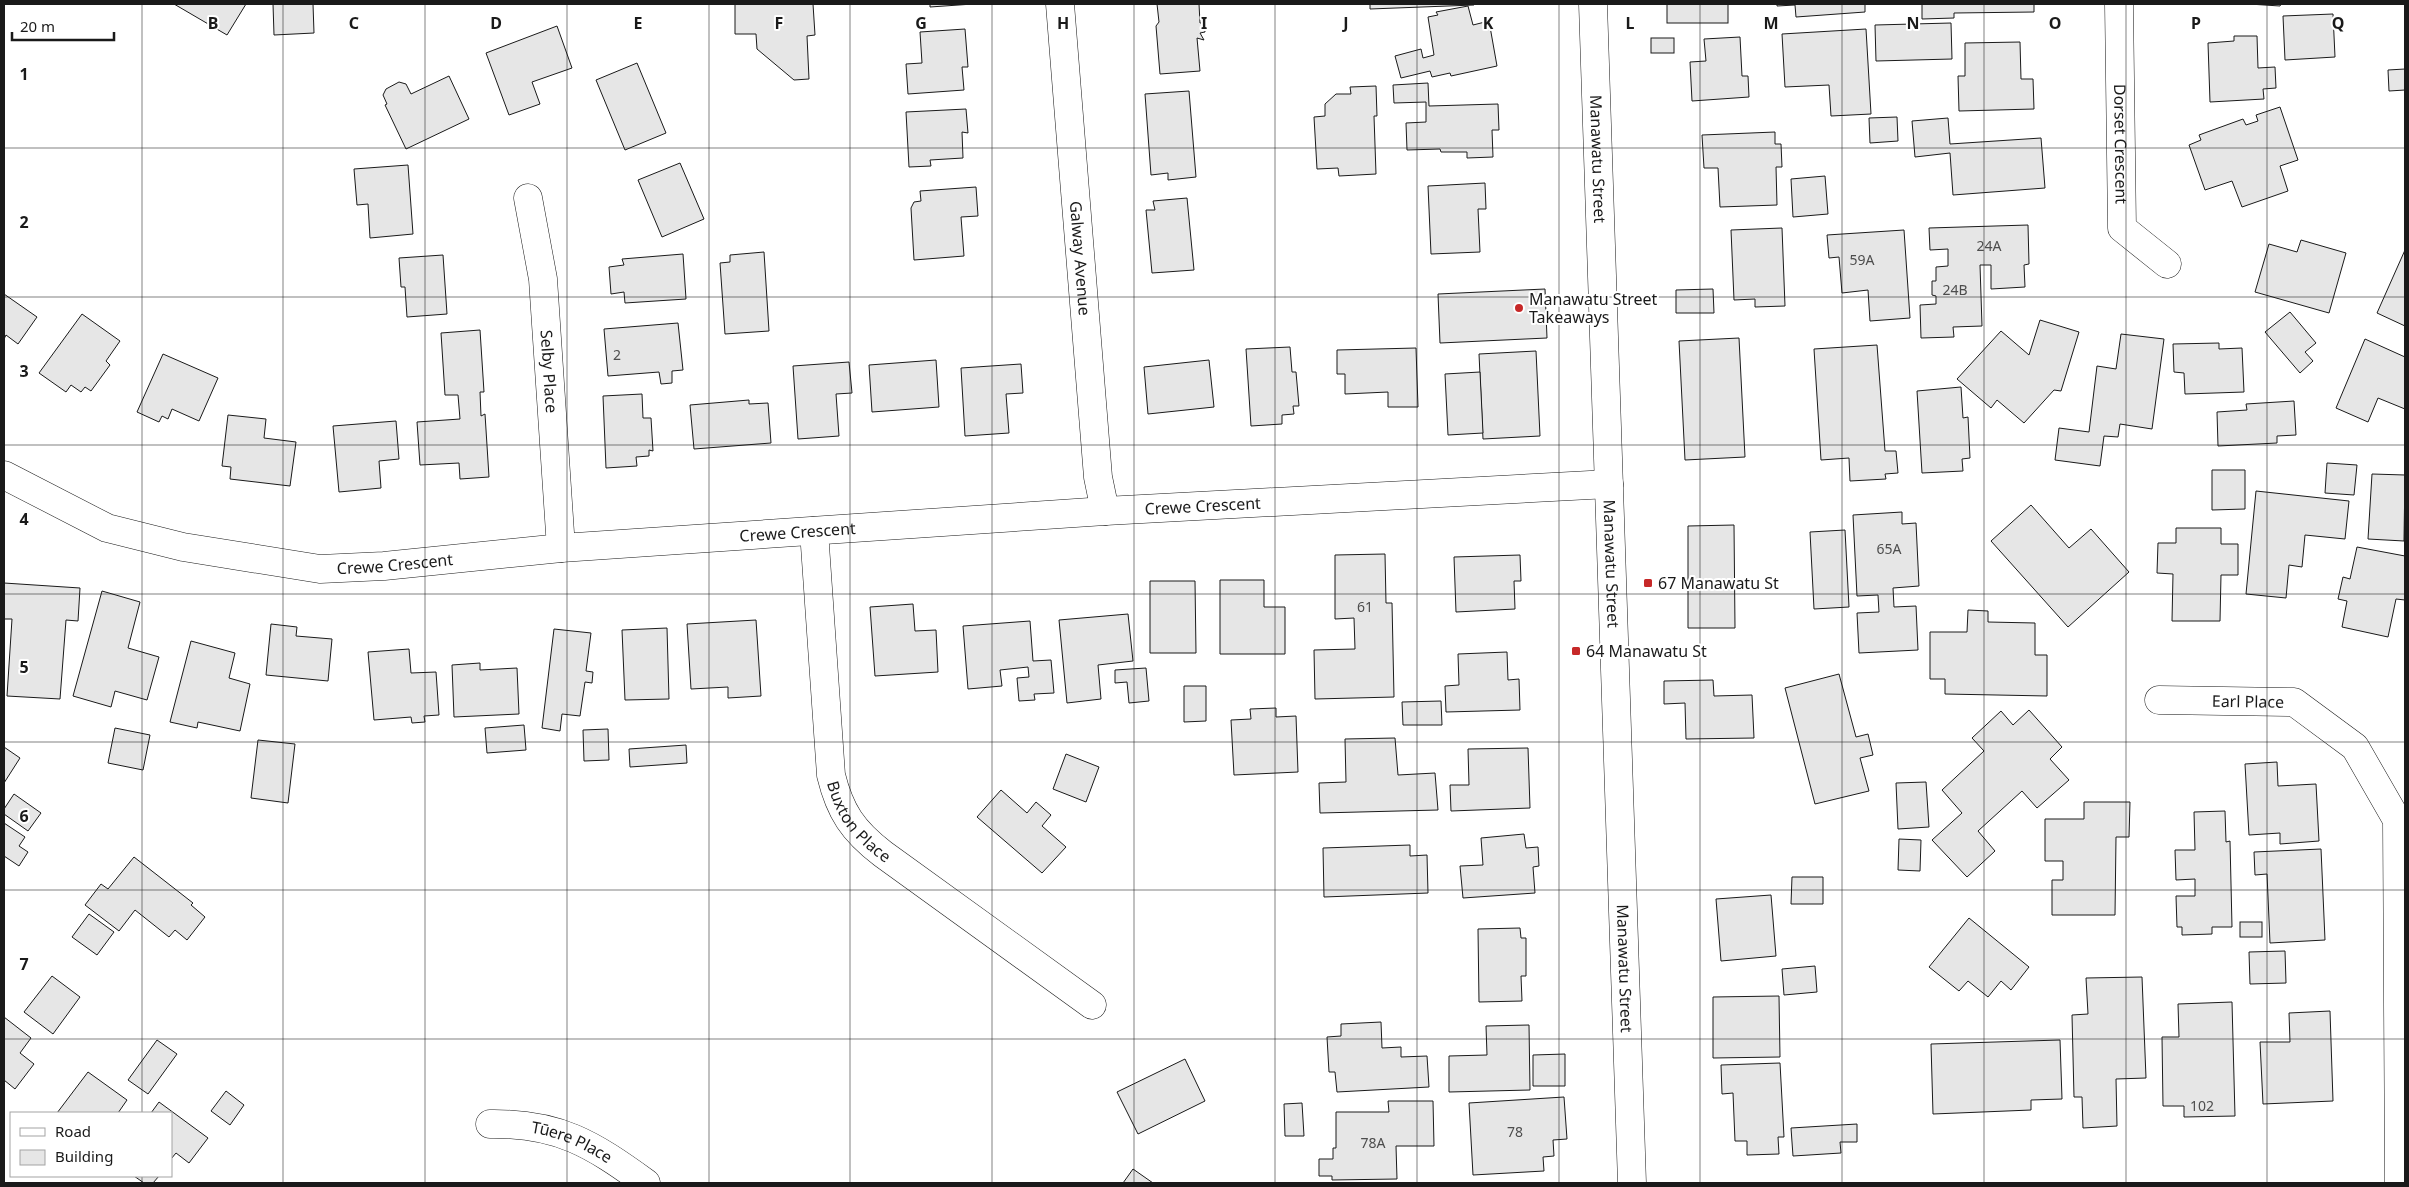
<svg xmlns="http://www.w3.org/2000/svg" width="2409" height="1187" font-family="'Noto Sans',sans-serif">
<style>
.building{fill:#e6e6e6;stroke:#1a1a1a}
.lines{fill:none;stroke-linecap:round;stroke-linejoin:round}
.street-casing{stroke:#1a1a1a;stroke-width:29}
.secondary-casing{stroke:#1a1a1a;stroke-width:29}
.street{stroke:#fff;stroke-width:28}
.secondary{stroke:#fff;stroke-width:28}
.grid{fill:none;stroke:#1a1a1a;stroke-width:1;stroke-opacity:0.55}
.poi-dot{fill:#c62828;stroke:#fff;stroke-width:2}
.labels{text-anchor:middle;stroke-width:4;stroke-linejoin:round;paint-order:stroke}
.number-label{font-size:14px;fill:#4d4d4d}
.street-label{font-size:16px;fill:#1a1a1a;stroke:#fff}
.poi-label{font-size:16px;fill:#1a1a1a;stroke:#fff;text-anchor:start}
.grid-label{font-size:16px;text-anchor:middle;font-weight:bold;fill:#1a1a1a;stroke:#fff;stroke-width:4;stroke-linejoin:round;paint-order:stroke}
</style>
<rect width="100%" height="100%" fill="#fff"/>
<g class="building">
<polygon points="174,4 246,4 227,35"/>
<polygon points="273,4 313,4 314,33 274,35"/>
<polygon points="735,4 813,4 815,35 807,36 809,79 794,80 757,49 756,34 735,34"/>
<polygon points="919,4 973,4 930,7 930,4"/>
<polygon points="1157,4 1199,4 1200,23 1204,23 1205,32 1200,33 1204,40 1197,38 1200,71 1160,74 1156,26 1159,22"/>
<polygon points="1370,4 1474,4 1474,5 1370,9"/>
<rect x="1667" y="4" width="61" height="19"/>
<polygon points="1777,4 1865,4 1865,12 1796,17 1795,5 1777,6"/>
<polygon points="1922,4 2034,4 2034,12 1954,13 1954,18 1922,19"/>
<polygon points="2249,4 2281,4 2280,6"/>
<polygon points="1468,6 1473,25 1489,21 1497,66 1451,76 1450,73 1432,77 1430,71 1401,78 1395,56 1421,49 1423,58 1434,55 1428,17 1438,15 1436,12"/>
<polygon points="2333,14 2335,57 2285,60 2283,16"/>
<polygon points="1951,23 1952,59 1876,61 1875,25"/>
<polygon points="557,26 572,68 532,82 540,104 509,115 486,53"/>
<polygon points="965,29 968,67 962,67 964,90 908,94 906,64 922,63 920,32"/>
<polygon points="1866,29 1871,114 1831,116 1829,85 1785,87 1782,34"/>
<polygon points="2234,36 2257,36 2258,68 2275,67 2276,88 2263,89 2264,99 2210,102 2208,43 2234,41"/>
<polygon points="1740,37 1742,76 1748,76 1749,97 1692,101 1690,62 1706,61 1704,39"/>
<rect x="1651" y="38" width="23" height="15"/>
<polygon points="2020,42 2021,79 2033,79 2034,109 1959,111 1958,76 1965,76 1965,43"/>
<polygon points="637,63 666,133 625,150 596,80"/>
<polygon points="2405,69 2405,90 2389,91 2388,70"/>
<polygon points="449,76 469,119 406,149 385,105 387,104 383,95 386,89 399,82 406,84 411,94"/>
<polygon points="1428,83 1429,106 1498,104 1499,130 1492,130 1493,157 1467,158 1467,152 1441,152 1440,149 1407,150 1406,123 1426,122 1426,102 1394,103 1393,85"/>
<polygon points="1376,86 1377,116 1374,116 1376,174 1339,176 1338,168 1317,169 1314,117 1325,116 1325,104 1336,94 1351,94 1350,87"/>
<polygon points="1189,91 1196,177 1168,180 1168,173 1151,175 1145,94"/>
<polygon points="2280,107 2298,160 2280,166 2288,191 2242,207 2232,181 2205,190 2189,145 2201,140 2199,135 2243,119 2246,125 2258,121 2256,115"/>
<polygon points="966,109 968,133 962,132 963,158 930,160 931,166 909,167 906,112"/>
<polygon points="1897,117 1898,141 1870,143 1869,118"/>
<polygon points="1948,118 1950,144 2041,138 2045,188 1953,195 1950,153 1915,157 1912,121"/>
<polygon points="1775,132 1775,144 1781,144 1782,167 1776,167 1777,205 1720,207 1718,168 1704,168 1702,135"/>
<polygon points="680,163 704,219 662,237 638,180"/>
<polygon points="408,165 413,234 370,238 368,204 357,205 354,169"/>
<polygon points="1825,176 1828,214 1793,217 1791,179"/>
<polygon points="1485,183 1486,209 1478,209 1480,252 1431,254 1428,186"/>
<polygon points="976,187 978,216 961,217 964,256 914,260 911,208 914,202 921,201 920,191"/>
<polygon points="1187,198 1194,270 1152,273 1146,210 1155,210 1153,201"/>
<polygon points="2028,225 2029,264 2024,265 2025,287 1991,289 1991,265 1980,265 1982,326 1953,327 1954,337 1921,338 1920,305 1936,304 1936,296 1932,295 1932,281 1936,281 1936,267 1948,266 1948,249 1930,250 1929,228"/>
<polygon points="1782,228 1785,306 1755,307 1755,299 1734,300 1731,230"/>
<polygon points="1904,230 1910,318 1870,321 1868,290 1842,293 1839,257 1829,258 1827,235"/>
<polygon points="2301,240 2346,253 2329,313 2255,292 2269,244 2297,252"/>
<polygon points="2405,250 2405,326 2377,313"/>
<polygon points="764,252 769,331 725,334 720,263 730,262 730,255"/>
<polygon points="683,254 686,299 625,303 624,292 611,294 609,267 624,265 622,259"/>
<polygon points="443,255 447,314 407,317 405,287 401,287 399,258"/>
<polygon points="1545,289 1547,338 1440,343 1438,294"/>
<polygon points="1713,289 1714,313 1676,313 1676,290"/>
<polygon points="4,294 37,317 18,344 6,335 4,339"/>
<polygon points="2290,312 2316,343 2305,352 2313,361 2300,373 2265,332"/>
<polygon points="82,314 120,341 106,361 110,365 91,391 85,387 81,392 71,385 66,392 39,373"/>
<polygon points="2040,320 2079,332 2061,391 2054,390 2024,423 1997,400 1991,408 1957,379 2001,331 2029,355"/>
<polygon points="678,323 683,370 672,371 672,383 661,384 659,372 608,376 604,329"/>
<polygon points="480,330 484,392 480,392 481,416 485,414 489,477 460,479 459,463 420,465 417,422 460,419 458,395 445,395 441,333"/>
<polygon points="2121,334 2164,339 2152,429 2120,424 2118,437 2104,436 2100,466 2055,460 2059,428 2089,432 2097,366 2116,369"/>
<polygon points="1739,338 1745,457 1685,460 1679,341"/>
<polygon points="2365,339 2405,357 2405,409 2378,398 2368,422 2336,408"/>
<polygon points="2219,343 2219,349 2242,348 2244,392 2185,394 2184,373 2174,372 2173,344"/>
<polygon points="1877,345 1885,451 1896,451 1898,473 1885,474 1886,479 1850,481 1849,458 1821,460 1814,349"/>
<polygon points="1290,347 1292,372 1296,372 1299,406 1293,406 1294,414 1282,415 1282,424 1251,426 1246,349"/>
<polygon points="1416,348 1418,407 1388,407 1388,392 1345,394 1345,374 1337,374 1337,350"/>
<polygon points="1536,351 1540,436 1483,439 1479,354"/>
<polygon points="163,354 218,378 199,421 172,409 168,419 162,416 159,422 137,412"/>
<polygon points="936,360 939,407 872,412 869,365"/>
<polygon points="1209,360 1214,407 1148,414 1144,367"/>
<polygon points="849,362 852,393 836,394 839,436 798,439 793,366"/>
<polygon points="1021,364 1023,393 1006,394 1009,433 965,436 961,368"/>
<polygon points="1480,372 1483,433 1448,435 1445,374"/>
<polygon points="1961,387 1963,418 1968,417 1970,458 1962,459 1963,471 1922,473 1917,391"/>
<polygon points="642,394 643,418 651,418 653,451 649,450 649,456 636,457 637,466 606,468 603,396"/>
<polygon points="749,400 749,404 768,403 771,443 694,449 690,405"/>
<polygon points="2294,401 2296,435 2277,436 2277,443 2218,446 2217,412 2247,410 2246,404"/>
<polygon points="228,415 266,419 264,438 296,442 290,486 230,479 231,467 222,466"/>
<polygon points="396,421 399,459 379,461 381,488 339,492 333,426"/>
<polygon points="2327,463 2357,465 2354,495 2325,493"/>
<polygon points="2212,470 2245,470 2245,509 2212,510"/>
<polygon points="2372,474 2405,475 2404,541 2368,539"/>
<polygon points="2256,491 2349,501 2345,539 2305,535 2302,567 2289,565 2286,598 2246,594"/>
<polygon points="2031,505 2069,548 2091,529 2129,572 2068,627 1991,541"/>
<polygon points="1902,512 1902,524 1916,523 1919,586 1893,588 1894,607 1916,606 1918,650 1859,653 1857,613 1879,612 1878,595 1857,596 1853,515"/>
<polygon points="1734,525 1735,628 1688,628 1688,526"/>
<polygon points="2176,528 2221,528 2221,544 2238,544 2238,575 2221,575 2220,621 2172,621 2173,574 2157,573 2158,543 2176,543"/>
<polygon points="1845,530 1849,607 1814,609 1810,532"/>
<polygon points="2357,547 2405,556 2405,600 2396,599 2388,637 2342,627 2347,601 2338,599 2343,577 2350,579"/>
<polygon points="1385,554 1386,603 1392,603 1394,697 1315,699 1314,650 1355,649 1354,618 1335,619 1335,555"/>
<polygon points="1520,555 1521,581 1514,581 1515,609 1456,612 1454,557"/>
<polygon points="1220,580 1264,580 1264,607 1285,607 1285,654 1220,654"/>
<polygon points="1150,581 1195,581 1196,653 1150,653"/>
<polygon points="4,583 80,588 78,621 66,620 60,699 7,696 12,619 4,619"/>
<polygon points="102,591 140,602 128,648 159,657 147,700 115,691 111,707 73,696"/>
<polygon points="913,604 915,631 936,630 938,672 875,676 870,607"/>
<polygon points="1968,610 1988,611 1988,622 2035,623 2035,655 2047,655 2047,696 1945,694 1945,679 1930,679 1930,632 1967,632"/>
<polygon points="1128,614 1133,661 1098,665 1101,699 1067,703 1059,620"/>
<polygon points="756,620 761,696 728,698 728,687 691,689 687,624"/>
<polygon points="1030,621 1033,661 1051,660 1054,693 1034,694 1035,700 1019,701 1017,678 1029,677 1028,667 1000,670 1002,686 968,689 963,626"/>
<polygon points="271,624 297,627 296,636 332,639 328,681 266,675"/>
<polygon points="667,628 669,699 625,700 622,630"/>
<polygon points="554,629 591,633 586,671 593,672 592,683 585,682 580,716 562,714 560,731 542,728"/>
<polygon points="191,641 235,653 229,678 250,684 240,731 198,722 197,728 170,722"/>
<polygon points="409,649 411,673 436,672 439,715 424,716 425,722 412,723 411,717 374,720 368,652"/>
<polygon points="1507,652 1508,680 1519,679 1520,710 1446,712 1445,686 1459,685 1458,654"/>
<polygon points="480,663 480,670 517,668 519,714 454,717 452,665"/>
<polygon points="1146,668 1149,701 1129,703 1127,682 1115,683 1115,670"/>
<polygon points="1839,674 1856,737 1868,734 1873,755 1860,758 1869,791 1815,804 1785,688"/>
<polygon points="1713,680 1714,696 1752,695 1754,738 1686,739 1685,703 1664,704 1664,681"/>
<polygon points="1184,686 1206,686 1206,721 1184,722"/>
<polygon points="1441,701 1442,725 1403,725 1402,702"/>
<polygon points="1276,708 1276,717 1296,716 1298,772 1234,775 1231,720 1251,719 1250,709"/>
<polygon points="2029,710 2062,747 2050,759 2069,780 2037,808 2022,791 1978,831 1995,851 1967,877 1932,840 1962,813 1942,790 1984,751 1972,738 2001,711 2013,725"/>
<polygon points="524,725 526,750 487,753 485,728"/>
<polygon points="115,728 150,735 143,770 108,763"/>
<polygon points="608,729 609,760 584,761 583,730"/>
<polygon points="1395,738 1398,775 1435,773 1438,810 1320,813 1319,783 1346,782 1345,739"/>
<polygon points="258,740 295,744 288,803 251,798"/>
<polygon points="686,745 687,763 630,767 629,749"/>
<polygon points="4,747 20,758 4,783"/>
<polygon points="1528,748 1530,808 1451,811 1450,785 1469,785 1468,749"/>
<polygon points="1066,754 1099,767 1086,802 1053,789"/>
<polygon points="2277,762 2278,786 2316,784 2319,841 2280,844 2280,833 2249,835 2245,764"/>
<polygon points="1926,782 1929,827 1898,829 1896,783"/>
<polygon points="1001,790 1027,813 1036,802 1051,815 1042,826 1066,847 1042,873 977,817"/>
<polygon points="14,794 41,813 28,831 4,814 4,809"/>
<polygon points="2084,802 2130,802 2129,837 2116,837 2115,915 2052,915 2052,880 2063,880 2063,861 2045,861 2045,819 2084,819"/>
<polygon points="2225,811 2226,842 2230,841 2232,927 2212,927 2212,934 2182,935 2182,927 2177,927 2176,896 2195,896 2195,879 2176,880 2175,850 2195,850 2194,812"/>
<polygon points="4,823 25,837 19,846 28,852 19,866 4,856"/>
<polygon points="1524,834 1526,848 1538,847 1539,866 1533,867 1535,893 1463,898 1460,866 1483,865 1481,838"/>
<polygon points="1899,839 1921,840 1920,871 1898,870"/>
<polygon points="1410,845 1410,856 1427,855 1428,893 1324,897 1323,848"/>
<polygon points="2321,849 2325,940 2270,943 2267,874 2255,875 2254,852"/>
<polygon points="134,857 193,903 191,905 205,917 187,940 175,930 169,937 135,910 119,931 85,905 101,884 108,889"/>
<polygon points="1792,877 1823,877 1823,904 1791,904"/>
<polygon points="1771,895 1776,956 1721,961 1716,899"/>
<polygon points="89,914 114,932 97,955 72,937"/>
<polygon points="1969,918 2029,967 2011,990 2001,981 1988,997 1968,981 1959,991 1929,967"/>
<rect x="2240" y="922" width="22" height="15"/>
<polygon points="1520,928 1521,938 1526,938 1526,976 1521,976 1522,1001 1479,1002 1478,929"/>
<polygon points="2285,951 2286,983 2250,984 2249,952"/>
<polygon points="1815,966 1817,992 1784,995 1782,969"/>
<polygon points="52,976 80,997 53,1034 24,1012"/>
<polygon points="2142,977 2146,1078 2116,1079 2117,1126 2083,1128 2082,1097 2074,1097 2072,1015 2088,1014 2086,978"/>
<polygon points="1779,996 1780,1057 1713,1058 1713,997"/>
<polygon points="2232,1002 2235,1116 2184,1117 2184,1106 2163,1106 2162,1037 2179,1037 2178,1004"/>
<polygon points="2330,1011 2333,1101 2263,1104 2260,1042 2290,1042 2289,1013"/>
<polygon points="4,1017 31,1038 20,1053 34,1064 15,1089 4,1080"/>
<polygon points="1381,1022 1382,1048 1401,1047 1401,1057 1427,1056 1429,1087 1337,1092 1335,1072 1329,1072 1327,1037 1341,1036 1341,1024"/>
<polygon points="1529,1025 1530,1090 1449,1092 1449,1056 1487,1055 1486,1026"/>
<polygon points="157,1040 177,1054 148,1094 128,1080"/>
<polygon points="2060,1040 2062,1099 2031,1100 2031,1110 1933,1114 1931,1044"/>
<polygon points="1565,1054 1565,1086 1533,1086 1533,1055"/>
<polygon points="1185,1059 1205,1101 1138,1134 1117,1092"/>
<polygon points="1780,1063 1784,1137 1778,1137 1779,1154 1747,1155 1747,1141 1735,1141 1733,1093 1722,1094 1721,1065"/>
<polygon points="88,1072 127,1100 118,1113 57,1113"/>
<polygon points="226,1091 244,1105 230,1125 211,1111"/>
<polygon points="1564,1097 1567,1139 1553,1140 1554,1156 1543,1157 1544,1171 1473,1175 1469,1103"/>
<polygon points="1388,1101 1433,1101 1434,1146 1396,1146 1397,1179 1332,1180 1332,1176 1319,1176 1319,1159 1333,1159 1333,1148 1336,1148 1336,1112 1389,1112"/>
<polygon points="159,1102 208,1138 189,1163 176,1153 171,1159 171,1113 151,1113"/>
<polygon points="1302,1103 1304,1136 1285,1136 1284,1104"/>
<polygon points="1857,1124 1857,1142 1840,1142 1841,1153 1793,1156 1791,1128"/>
<polygon points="1133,1169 1153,1183 1123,1183"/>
<polygon points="134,1176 159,1176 153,1183 144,1183"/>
</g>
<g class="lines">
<defs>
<g id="street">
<path id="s1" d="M 1060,4 L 1098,477 L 1105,511"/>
<path id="s2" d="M 2119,4 L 2122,228 L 2167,264"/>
<path id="s3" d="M 528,198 L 543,279 L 561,548"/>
<path id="s4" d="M 4,475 L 107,528 L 183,547 L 320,569 L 384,566 L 561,548 L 1105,511 L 1609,484"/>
<path id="s5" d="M 814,531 L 831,775 C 840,812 853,831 883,854 L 1092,1005"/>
<path id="s6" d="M 2159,700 L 2294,702 L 2355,747 L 2397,820 L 2399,1183"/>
<path id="s7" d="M 490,1124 C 559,1123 592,1144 646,1183"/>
</g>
<g id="secondary">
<path id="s8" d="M 1593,4 L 1632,1183"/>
</g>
</defs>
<use href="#street" class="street-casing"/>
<use href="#secondary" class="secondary-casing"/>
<use href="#street" class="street"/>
<use href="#secondary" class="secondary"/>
</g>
<path class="grid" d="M 142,4 L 142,1113M 283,4 L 283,1183M 425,4 L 425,1183M 567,4 L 567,1183M 709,4 L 709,1183M 850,4 L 850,1183M 992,4 L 992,1183M 1134,4 L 1134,1183M 1275,4 L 1275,1183M 1417,4 L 1417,1183M 1559,4 L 1559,1183M 1700,4 L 1700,1183M 1842,4 L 1842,1183M 1984,4 L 1984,1183M 2126,4 L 2126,1183M 2267,4 L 2267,1183M 4,148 L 2405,148M 4,297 L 2405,297M 4,445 L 2405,445M 4,594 L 2405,594M 4,742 L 2405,742M 4,890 L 2405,890M 4,1039 L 2405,1039M 142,1176 L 142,1183"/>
<g class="poi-dot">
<circle cx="1519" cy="308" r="5"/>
<rect x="1643" y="578" width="10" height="10" rx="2.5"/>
<rect x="1571" y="646" width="10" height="10" rx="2.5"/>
</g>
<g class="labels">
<g class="number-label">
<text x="1989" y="251">24A</text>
<text x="1862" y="265">59A</text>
<text x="1955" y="295">24B</text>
<text x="617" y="360">2</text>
<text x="1889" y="554">65A</text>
<text x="1365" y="612">61</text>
<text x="2202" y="1111">102</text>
<text x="1515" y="1137">78</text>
<text x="1373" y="1148">78A</text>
</g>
<g class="street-label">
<text dy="6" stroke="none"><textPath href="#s2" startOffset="140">Dorset Crescent</textPath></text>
<text dy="6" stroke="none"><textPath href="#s8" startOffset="155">Manawatu Street</textPath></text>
<text dy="6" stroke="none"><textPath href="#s1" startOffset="255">Galway Avenue</textPath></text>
<text dy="6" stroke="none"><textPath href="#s3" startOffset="175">Selby Place</textPath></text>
<text dy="6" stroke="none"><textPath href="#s4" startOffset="1218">Crewe Crescent</textPath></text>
<text dy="6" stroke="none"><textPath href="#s4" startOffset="812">Crewe Crescent</textPath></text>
<text dy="6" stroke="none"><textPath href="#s4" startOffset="408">Crewe Crescent</textPath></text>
<text dy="6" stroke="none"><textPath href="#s8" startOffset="560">Manawatu Street</textPath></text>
<text dy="6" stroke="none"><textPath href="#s6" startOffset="89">Earl Place</textPath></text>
<text dy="6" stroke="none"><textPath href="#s5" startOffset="300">Buxton Place</textPath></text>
<text dy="6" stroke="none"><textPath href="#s8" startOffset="965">Manawatu Street</textPath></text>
<text dy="6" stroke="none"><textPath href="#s7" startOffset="85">Tūere Place</textPath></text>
</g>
<g class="poi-label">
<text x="1529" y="305">Manawatu Street<tspan x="1529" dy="18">Takeaways</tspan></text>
<text x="1658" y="589">67 Manawatu St</text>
<text x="1586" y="657">64 Manawatu St</text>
</g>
</g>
<g class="grid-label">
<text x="213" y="29">B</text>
<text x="354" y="29">C</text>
<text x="496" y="29">D</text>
<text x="638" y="29">E</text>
<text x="779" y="29">F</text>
<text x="921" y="29">G</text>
<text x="1063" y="29">H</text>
<text x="1204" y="29">I</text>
<text x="1346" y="29">J</text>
<text x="1488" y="29">K</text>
<text x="1630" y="29">L</text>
<text x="1771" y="29">M</text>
<text x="1913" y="29">N</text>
<text x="2055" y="29">O</text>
<text x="2196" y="29">P</text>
<text x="2338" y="29">Q</text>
<text x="24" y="80">1</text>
<text x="24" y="228">2</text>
<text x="24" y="377">3</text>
<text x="24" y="525">4</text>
<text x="24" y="673">5</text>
<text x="24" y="822">6</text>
<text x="24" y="970">7</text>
</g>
<rect width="2409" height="1187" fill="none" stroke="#1a1a1a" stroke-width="10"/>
<rect x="10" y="1112" width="162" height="65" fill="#ffffff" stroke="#a3a3a3"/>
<rect x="20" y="1128" width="25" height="8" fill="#ffffff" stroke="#a3a3a3"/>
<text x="55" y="1137" font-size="15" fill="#1a1a1a">Road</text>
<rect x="20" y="1150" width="25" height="15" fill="#e6e6e6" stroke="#a3a3a3"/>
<text x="55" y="1162" font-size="15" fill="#1a1a1a">Building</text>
<path d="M12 32v8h102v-8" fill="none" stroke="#1a1a1a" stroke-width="2.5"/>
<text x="20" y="32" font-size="15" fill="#1a1a1a" stroke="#ffffff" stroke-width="4" paint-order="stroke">20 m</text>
</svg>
